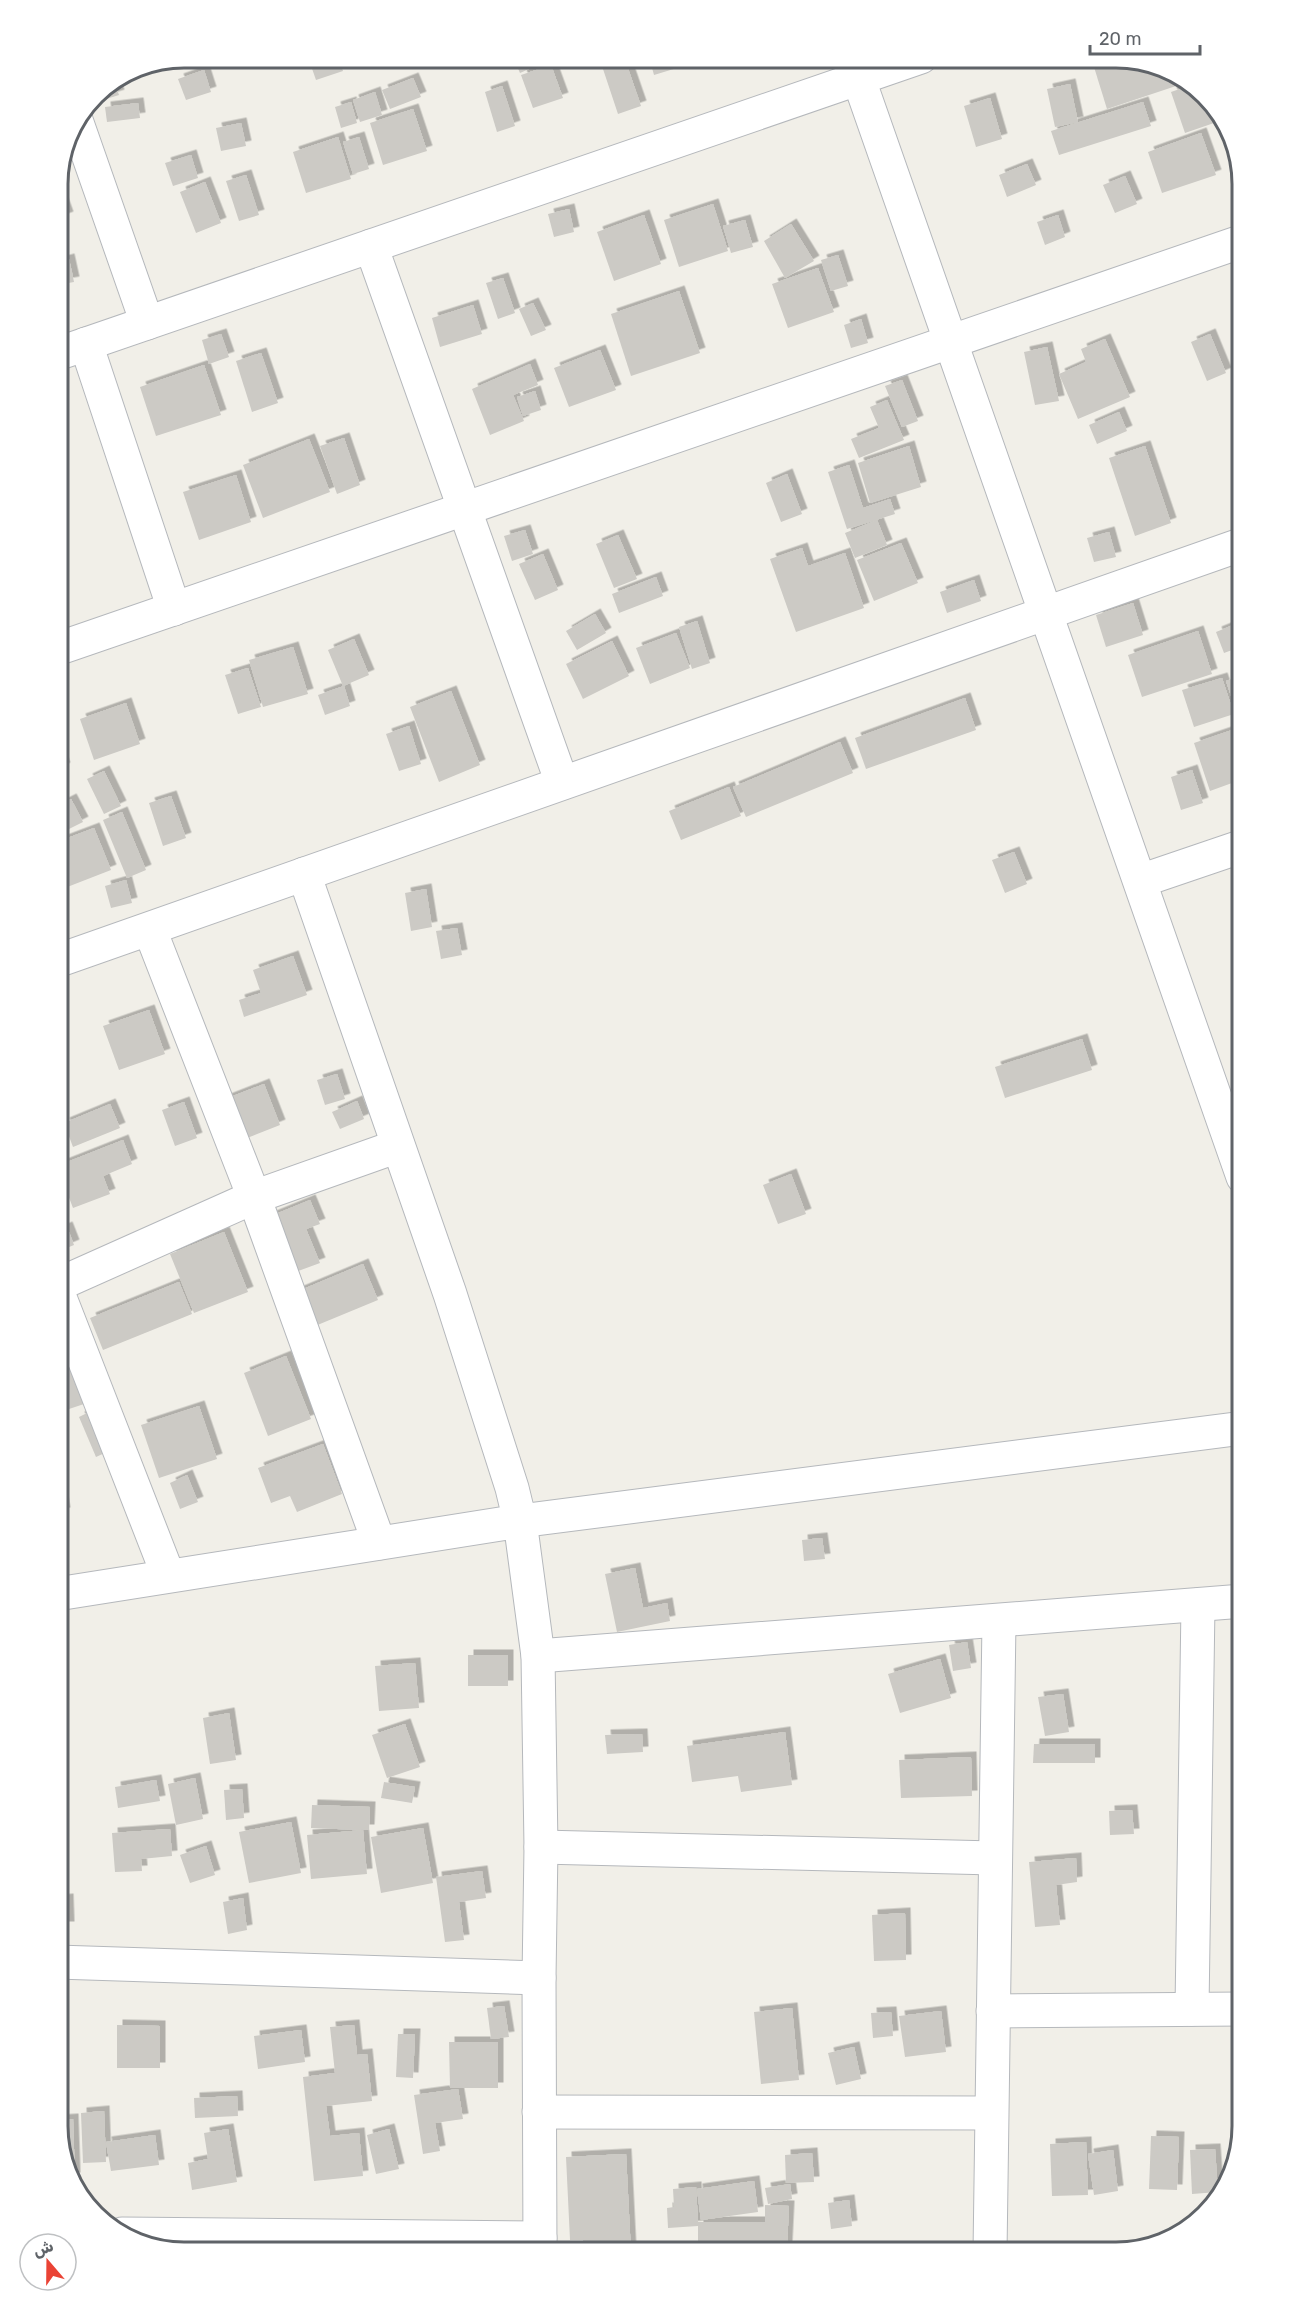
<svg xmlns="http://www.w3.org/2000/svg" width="1300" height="2310" font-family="Rubik,Vazirmatn,sans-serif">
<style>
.building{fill:#cccac5;filter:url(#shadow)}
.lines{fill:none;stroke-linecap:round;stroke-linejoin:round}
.minor-casing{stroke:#b5b8bc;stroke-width:35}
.minor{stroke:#fff;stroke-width:33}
.rim{fill:none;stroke:#5f6368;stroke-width:3}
</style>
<defs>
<filter id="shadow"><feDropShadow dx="5.5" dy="-5.5" stdDeviation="0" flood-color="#0004"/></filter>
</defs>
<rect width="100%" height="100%" fill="#f1efe8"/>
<g class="building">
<polygon points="308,57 338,57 343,71 316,80"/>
<polygon points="365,57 391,57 369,66"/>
<polygon points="513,57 537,57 540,64 520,73"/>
<polygon points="599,57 624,57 641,106 618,114"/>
<polygon points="649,57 674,57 677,68 654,75"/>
<polygon points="1125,57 1177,77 1179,85 1107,109 1094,67"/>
<polygon points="551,65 563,98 533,108 521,75"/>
<polygon points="204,70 211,92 186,100 178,79"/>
<polygon points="413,78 421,97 390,109 382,90"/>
<polygon points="114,81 119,95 87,105 94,94"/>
<polygon points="1070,84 1078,122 1055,127 1047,89"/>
<polygon points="1194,84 1207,101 1214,123 1185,133 1171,92"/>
<polygon points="502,86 515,126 497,132 485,92"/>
<polygon points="375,92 382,115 360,122 353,100"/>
<polygon points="990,98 1002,139 976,147 964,106"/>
<polygon points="351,102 357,123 341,128 335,107"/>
<polygon points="1143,102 1151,126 1059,155 1051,131"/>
<polygon points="138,103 140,118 107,122 105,107"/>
<polygon points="413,109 427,151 383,165 370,123"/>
<polygon points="241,123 246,146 221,151 216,128"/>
<polygon points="1227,127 1233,135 1237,156 1236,157"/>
<polygon points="1201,133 1216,175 1162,193 1148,152"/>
<polygon points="338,137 351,179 306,193 293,152"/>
<polygon points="359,137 369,169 353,174 343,142"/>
<polygon points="191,155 198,178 173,186 165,163"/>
<polygon points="1027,164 1036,185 1007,197 999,175"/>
<polygon points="246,175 259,215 239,221 226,181"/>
<polygon points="1125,176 1137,204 1115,213 1103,185"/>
<polygon points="205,182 221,223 196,233 180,192"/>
<polygon points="57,186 68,217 57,221"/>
<polygon points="713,204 728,251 679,267 664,220"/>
<polygon points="569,209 574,232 554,237 548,214"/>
<polygon points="644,215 661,264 614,281 597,232"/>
<polygon points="1058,215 1065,237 1045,245 1037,222"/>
<polygon points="745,220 753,247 731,253 723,226"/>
<polygon points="791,224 814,261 785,278 764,241"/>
<polygon points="838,255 848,286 831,291 821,260"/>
<polygon points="69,259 74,282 57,285 57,262"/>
<polygon points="818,268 834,312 788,328 772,284"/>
<polygon points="503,278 515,313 498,319 486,283"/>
<polygon points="679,291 700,353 631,376 611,314"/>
<polygon points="533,303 546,330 531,336 519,309"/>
<polygon points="473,305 482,334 440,347 432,318"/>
<polygon points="861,319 868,343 851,348 844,325"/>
<polygon points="221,334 229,357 209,364 202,340"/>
<polygon points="1210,334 1226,373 1207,381 1191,342"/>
<polygon points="1105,339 1130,397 1078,419 1059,374 1086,362 1081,349"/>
<polygon points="1047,347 1059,401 1035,405 1024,352"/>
<polygon points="600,350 616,390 569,407 554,368"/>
<polygon points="261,353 278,403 252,412 236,361"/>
<polygon points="530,364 538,385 513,395 524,421 490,435 472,389"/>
<polygon points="204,365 221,415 156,436 140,387"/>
<polygon points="902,380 918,421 902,427 885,386"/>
<polygon points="535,391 541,410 523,416 517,397"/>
<polygon points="887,400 904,440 859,458 851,439 879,428 870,407"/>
<polygon points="1119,412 1127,431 1097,444 1089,425"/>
<polygon points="344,438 360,485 337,494 320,446"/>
<polygon points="309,439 330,492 263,518 243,465"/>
<polygon points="909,446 921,487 870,503 858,463"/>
<polygon points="1145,446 1171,523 1135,536 1109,458"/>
<polygon points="849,465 863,508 890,499 895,514 847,529 828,472"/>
<polygon points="787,474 802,514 781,522 766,483"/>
<polygon points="236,475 251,522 199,540 183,492"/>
<polygon points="877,520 887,545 855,558 845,533"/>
<polygon points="525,530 533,554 512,561 504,536"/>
<polygon points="1109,532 1116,557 1094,562 1087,538"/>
<polygon points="618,535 637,579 614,588 596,544"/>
<polygon points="901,543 918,583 874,601 857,560"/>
<polygon points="802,548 808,566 845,553 864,608 796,632 770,559"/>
<polygon points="543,554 558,590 535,600 519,564"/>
<polygon points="656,577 663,596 619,613 612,594"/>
<polygon points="974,580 981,601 947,613 940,592"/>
<polygon points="1133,603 1143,635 1106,647 1096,615"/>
<polygon points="595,614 606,633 577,650 566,631"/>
<polygon points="697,621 710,663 692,669 679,627"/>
<polygon points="1243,621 1243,646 1224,653 1216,632"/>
<polygon points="1198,631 1212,674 1142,697 1128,655"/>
<polygon points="676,633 690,668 650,684 636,648"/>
<polygon points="354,639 369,675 343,686 328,650"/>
<polygon points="612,641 629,676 583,699 566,664"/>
<polygon points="293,647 308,694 263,707 249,660"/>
<polygon points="248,668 261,707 238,714 225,675"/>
<polygon points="1243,675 1243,712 1237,714 1226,681"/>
<polygon points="1222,678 1234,714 1194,727 1182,690"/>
<polygon points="344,686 350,706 325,715 318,695"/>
<polygon points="451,691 480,765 439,782 410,707"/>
<polygon points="965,698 976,730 866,769 855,738"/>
<polygon points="126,703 140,744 94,760 80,719"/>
<polygon points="409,726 421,764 399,771 386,734"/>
<polygon points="1238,728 1243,743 1243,779 1210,791 1194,743"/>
<polygon points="840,742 853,773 746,817 733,787"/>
<polygon points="57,746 65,768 57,771"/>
<polygon points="1192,770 1203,803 1181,810 1171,777"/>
<polygon points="104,771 121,806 104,814 87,779"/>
<polygon points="1243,782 1243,802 1236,785"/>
<polygon points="729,787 741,816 681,840 669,811"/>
<polygon points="171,796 186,838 163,846 149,803"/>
<polygon points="71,799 83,822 59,834 57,830 57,806"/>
<polygon points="122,812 146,870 127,878 103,820"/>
<polygon points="94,828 111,870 57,891 57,842"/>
<polygon points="1014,852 1027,884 1005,893 992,860"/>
<polygon points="126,880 132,903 111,908 105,886"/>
<polygon points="426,889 432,927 411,931 405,893"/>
<polygon points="1243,926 1243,966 1242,966 1231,930"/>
<polygon points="457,928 462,955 441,959 436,931"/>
<polygon points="293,956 307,995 244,1017 239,1000 261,993 253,970"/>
<polygon points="149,1010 165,1054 119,1070 103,1026"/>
<polygon points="1082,1039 1092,1070 1005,1098 995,1067"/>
<polygon points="337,1074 345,1099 325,1105 317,1080"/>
<polygon points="264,1084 280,1125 222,1148 205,1107"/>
<polygon points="357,1101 364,1119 340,1129 332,1112"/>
<polygon points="184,1102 197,1138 175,1146 162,1110"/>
<polygon points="110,1104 120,1128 73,1147 64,1123"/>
<polygon points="123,1140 132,1164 103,1176 110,1194 73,1208 57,1166"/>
<polygon points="791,1174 806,1214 778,1224 763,1185"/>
<polygon points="310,1200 320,1224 306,1229 320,1263 271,1281 249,1225"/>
<polygon points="67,1227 74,1245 57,1252 57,1231"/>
<polygon points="224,1232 248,1292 194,1313 170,1254"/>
<polygon points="363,1264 378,1300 303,1331 289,1295"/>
<polygon points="179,1282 192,1314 103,1350 90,1318"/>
<polygon points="286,1356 311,1419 268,1436 244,1373"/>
<polygon points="80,1363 93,1401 57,1413 57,1372"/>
<polygon points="101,1406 118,1447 96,1457 79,1417"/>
<polygon points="199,1406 217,1459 159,1478 141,1425"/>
<polygon points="323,1444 342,1494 297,1512 290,1496 271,1503 258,1468"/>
<polygon points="187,1475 198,1502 180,1509 170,1483"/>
<polygon points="61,1491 65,1513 57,1514 57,1492"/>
<polygon points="822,1538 825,1559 804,1561 802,1540"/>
<polygon points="635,1568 643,1608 667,1603 670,1621 617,1632 605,1574"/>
<polygon points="1243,1633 1243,1652 1234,1653 1231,1635"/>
<polygon points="967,1642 971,1668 953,1671 949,1645"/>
<rect x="468" y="1655" width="40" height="31"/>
<polygon points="940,1659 951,1698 900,1713 888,1674"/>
<polygon points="415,1663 419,1708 379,1711 375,1666"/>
<polygon points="1063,1694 1069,1732 1045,1736 1038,1697"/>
<polygon points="229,1713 236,1760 210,1764 203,1718"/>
<polygon points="405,1724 420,1767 387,1778 372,1735"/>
<polygon points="785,1732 792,1785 741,1792 738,1776 692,1782 687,1746"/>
<polygon points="642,1734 643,1752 607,1754 605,1735"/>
<polygon points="1034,1744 1095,1744 1095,1763 1033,1763"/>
<polygon points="971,1757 972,1796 901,1798 899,1760"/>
<polygon points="195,1778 203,1819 176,1825 168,1784"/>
<polygon points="156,1780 160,1801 118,1808 115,1787"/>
<polygon points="384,1782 415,1787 412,1803 381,1798"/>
<polygon points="242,1789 244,1818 226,1820 224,1790"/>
<polygon points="312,1805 370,1807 369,1830 363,1830 367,1874 311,1879 307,1835 363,1830 311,1828"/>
<polygon points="1132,1810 1134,1834 1110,1835 1109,1811"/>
<polygon points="291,1822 301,1873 249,1883 239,1832"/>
<polygon points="423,1828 433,1883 381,1893 371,1837"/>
<polygon points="170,1829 172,1856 141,1859 142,1871 115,1872 112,1833"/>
<polygon points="206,1846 215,1875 190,1883 180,1855"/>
<polygon points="1076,1858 1077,1882 1056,1885 1060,1925 1035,1927 1029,1862"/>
<polygon points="482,1871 486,1898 459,1902 464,1940 445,1942 436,1877"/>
<polygon points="243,1898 247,1930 228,1934 223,1902"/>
<polygon points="68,1899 69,1927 57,1927 57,1900"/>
<polygon points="905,1913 906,1960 874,1961 872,1915"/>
<polygon points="504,2006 509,2037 491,2039 487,2008"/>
<polygon points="792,2008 799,2080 761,2084 754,2012"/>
<polygon points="941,2011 946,2052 905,2057 899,2016"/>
<polygon points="891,2012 893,2036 873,2038 871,2013"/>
<polygon points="117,2025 160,2026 160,2068 117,2068"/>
<polygon points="354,2025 357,2055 367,2054 372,2101 326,2106 330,2136 359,2133 363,2176 314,2181 303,2077 335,2073 330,2027"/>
<polygon points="301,2030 305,2062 258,2069 254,2036"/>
<polygon points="398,2034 415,2034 413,2078 396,2077"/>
<polygon points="449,2042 498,2042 498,2088 450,2088"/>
<polygon points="854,2047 861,2079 836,2085 828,2053"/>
<polygon points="458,2089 463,2119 435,2123 440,2151 423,2154 414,2095"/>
<polygon points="237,2096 238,2116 195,2118 194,2098"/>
<polygon points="104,2111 106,2162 83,2163 81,2113"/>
<polygon points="73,2119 75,2178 69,2178 67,2175 57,2120"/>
<polygon points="228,2129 237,2182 192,2190 188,2163 208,2159 204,2133"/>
<polygon points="389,2129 399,2169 376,2174 367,2135"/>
<polygon points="155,2135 159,2165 111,2171 106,2142"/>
<polygon points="1151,2136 1179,2137 1177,2190 1149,2189"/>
<polygon points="1086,2142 1088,2195 1052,2196 1050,2144"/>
<polygon points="1215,2149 1218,2192 1192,2194 1190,2150"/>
<polygon points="1113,2150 1118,2191 1094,2195 1088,2154"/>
<polygon points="812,2153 814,2182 786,2183 785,2155"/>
<polygon points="626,2154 631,2253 584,2253 583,2240 570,2240 566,2157"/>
<polygon points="754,2181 758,2212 701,2220 697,2189"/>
<polygon points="790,2184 792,2199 768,2204 765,2188"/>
<polygon points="696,2187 698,2222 765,2222 765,2205 789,2206 787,2247 698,2246 698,2226 668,2228 667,2208 674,2207 673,2189"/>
<polygon points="849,2200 852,2226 831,2229 828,2203"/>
</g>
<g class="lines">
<defs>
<g id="minor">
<polyline points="851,57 1243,1177"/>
<polyline points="76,120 147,323"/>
<polyline points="371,246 562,783"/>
<polyline points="86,344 174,609"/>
<polyline points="57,354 921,57"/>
<polyline points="57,649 1243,241"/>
<polyline points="304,874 450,1294 512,1488 520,1521 1243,1428"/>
<polyline points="1140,881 1243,846"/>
<polyline points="150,930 254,1197 379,1543"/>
<polyline points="57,961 1243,544"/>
<polyline points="57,1285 254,1197 398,1146"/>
<polyline points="57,1290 168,1575"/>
<polyline points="57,1594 520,1521 538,1656 541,1847 539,1978 540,2253"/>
<polyline points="538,1656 1243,1601"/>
<polyline points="541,1847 994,1858"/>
<polyline points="57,1962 539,1978"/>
<polyline points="1192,2009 1198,1605"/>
<polyline points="993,2011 1243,2009"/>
<polyline points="539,2112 991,2113"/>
<polyline points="122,2234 540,2238"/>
<polyline points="990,2253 999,1621"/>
</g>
</defs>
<use href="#minor" class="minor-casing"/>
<use href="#minor" class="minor"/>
</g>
<path d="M0 0H1300V2310H0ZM184 68H1116A116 116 0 0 1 1232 184V2126A116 116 0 0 1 1116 2242H184A116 116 0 0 1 68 2126V184A116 116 0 0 1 184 68Z" fill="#fff" fill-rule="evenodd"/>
<path class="rim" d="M184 68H1116A116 116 0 0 1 1232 184V2126A116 116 0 0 1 1116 2242H184A116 116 0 0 1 68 2126V184A116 116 0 0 1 184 68Z"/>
<g transform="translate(48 2262) rotate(340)"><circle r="28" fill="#ffffff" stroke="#bfc1c3" stroke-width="1.5"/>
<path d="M0-4.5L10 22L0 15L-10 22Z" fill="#ea4335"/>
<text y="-9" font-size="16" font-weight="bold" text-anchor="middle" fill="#5f6368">ش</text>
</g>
<path d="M1090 45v9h110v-9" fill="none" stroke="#5f6368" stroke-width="3"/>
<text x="1099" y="45" font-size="18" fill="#5f6368" stroke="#ffffff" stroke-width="4.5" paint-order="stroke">20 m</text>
</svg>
